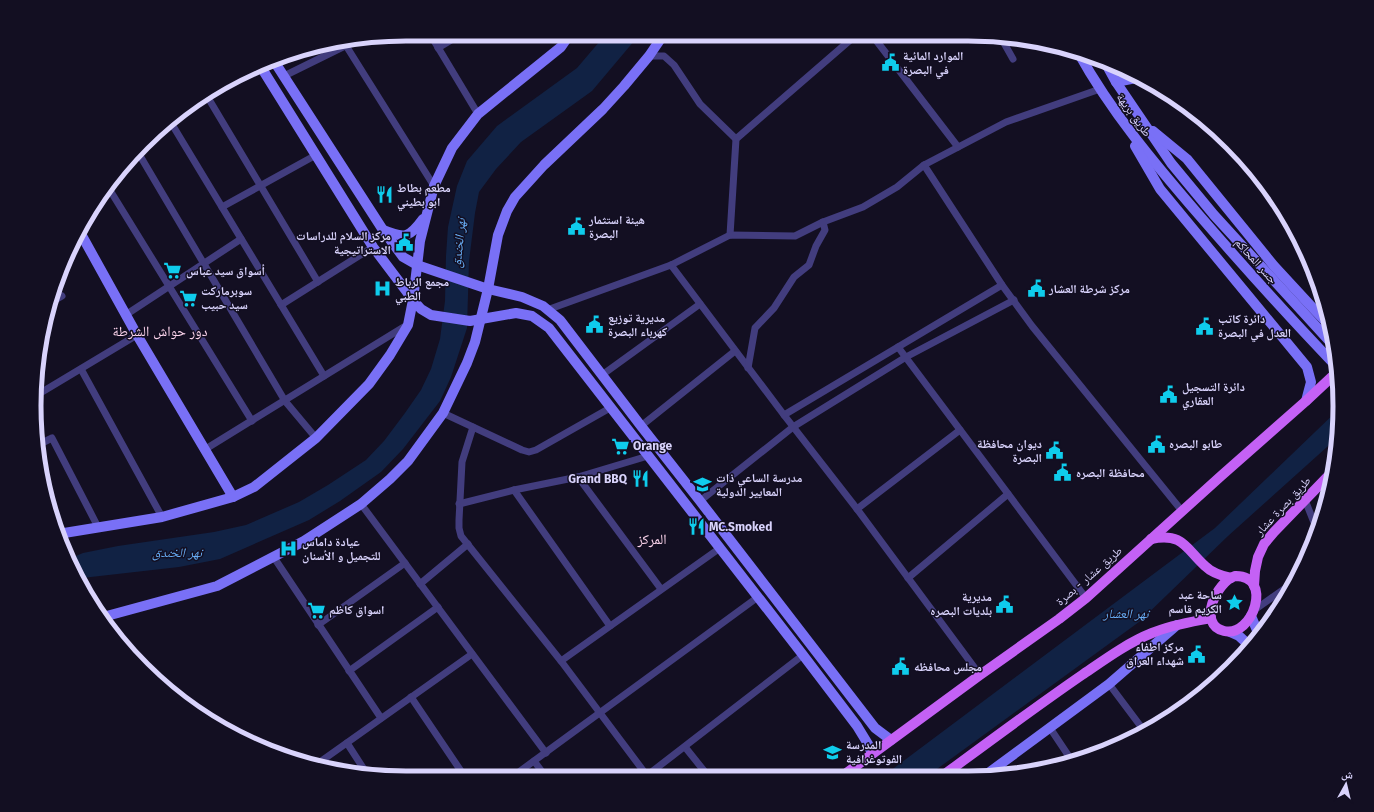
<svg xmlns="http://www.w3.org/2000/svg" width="1374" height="812" font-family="'Fira Sans','Noto Naskh Arabic',sans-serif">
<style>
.water{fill:#124}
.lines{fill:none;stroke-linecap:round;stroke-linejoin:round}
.street{stroke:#423d7e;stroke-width:7}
.secondary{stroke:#7970f6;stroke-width:10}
.primary{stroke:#c461f5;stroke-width:10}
.labels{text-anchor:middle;stroke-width:3;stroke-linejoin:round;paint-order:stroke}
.poi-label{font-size:12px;font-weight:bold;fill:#d9d3fc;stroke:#130f22;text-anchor:start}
.street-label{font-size:12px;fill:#d9d3fc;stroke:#130f22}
.water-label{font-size:13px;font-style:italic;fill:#67adf5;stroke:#130f22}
.quarter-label{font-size:14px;fill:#fcd4ec;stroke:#130f22}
.rim{fill:none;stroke:#d9d3fc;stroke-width:5}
</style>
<rect width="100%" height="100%" fill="#130f22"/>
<g class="water">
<polygon points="606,34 640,34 592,91 521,142 496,169 479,192 475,213 469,261 467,328 451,377 440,401 403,449 381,472 340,501 309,520 220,559 179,567 82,578 71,558 83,553 118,546 214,532 246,525 299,502 328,485 366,460 384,441 405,413 421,390 431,369 440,339 445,301 446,256 448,227 457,186 467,161 497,126 577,68"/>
<polygon points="1340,408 1337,438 1228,536 1139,622 926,777 882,777 1215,528"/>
</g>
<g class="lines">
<g class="street">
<polyline points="430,34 478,114"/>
<polyline points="872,35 958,147"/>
<polyline points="1000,36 1013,59"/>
<polyline points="345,44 434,186"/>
<polyline points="438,48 461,34"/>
<polyline points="649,56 664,56 674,65 700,104 736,139"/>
<polyline points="284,76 351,43"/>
<polyline points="207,96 318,282"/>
<polyline points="170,121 324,376"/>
<polyline points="139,154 285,401 316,438"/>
<polyline points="924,165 1002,285 1032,326 1182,511"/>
<polyline points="108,187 252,421"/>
<polyline points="222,207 316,155"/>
<polyline points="730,235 736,139 856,35"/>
<polyline points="671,265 784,415 857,509 980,675"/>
<polyline points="50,303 62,296"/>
<polyline points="281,305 373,247"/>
<polyline points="547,310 671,265 730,235 795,236 823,222 863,207 897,187 924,165 1006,122 1100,89"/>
<polyline points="127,314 241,239"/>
<polyline points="898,347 1086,598"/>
<polyline points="748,368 755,328 774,308 794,277 809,265 816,246 825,230 823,222"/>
<polyline points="81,369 162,517"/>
<polyline points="602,375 700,304"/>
<polyline points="37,383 42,392 137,335"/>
<polyline points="443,413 522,450 529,452 536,450 610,408"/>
<polyline points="784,415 1002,285"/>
<polyline points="641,426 735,351"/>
<polyline points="473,427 462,462 459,520 459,528 461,536 561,661 648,777"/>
<polyline points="40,444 52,438 98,527"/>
<polyline points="204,450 407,325"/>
<polyline points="578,477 661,589"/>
<polyline points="514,490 610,626"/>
<polyline points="1305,500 1317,530"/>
<polyline points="700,501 793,427 906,357 1014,300"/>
<polyline points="361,504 546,753"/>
<polyline points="459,504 514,490 578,477 648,456"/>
<polyline points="857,509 960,430"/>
<polyline points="273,556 381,718"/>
<polyline points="908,578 1008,494"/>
<polyline points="420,584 468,544"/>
<polyline points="1253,611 1294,582"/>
<polyline points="318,625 405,563"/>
<polyline points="561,661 720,548"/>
<polyline points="349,671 438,607"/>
<polyline points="1109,684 1145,732"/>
<polyline points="411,697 465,777"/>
<polyline points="1050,728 1072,761"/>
<polyline points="347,743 367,774"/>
<polyline points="685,747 709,777"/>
<polyline points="534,761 546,777"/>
<polyline points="317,764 472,654"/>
<polyline points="512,777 758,597"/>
<polyline points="645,777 803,655"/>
</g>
<g class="secondary">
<path d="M 1078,52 C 1111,112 1155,164 1199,215 C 1244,267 1289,317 1336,366"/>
<polyline points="274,61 383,230 403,257 417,265 488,289 522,297 543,306 560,320 641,426 700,501 875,728 891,740"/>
<polyline points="1105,62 1116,82 1171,163 1214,215 1334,346"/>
<polyline points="261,67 373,247 413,300 421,309 431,315 470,321 516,313 532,316 549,328 803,655 857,726 868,744 872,754"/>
<polyline points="1116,82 1136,78"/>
<polyline points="1153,131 1187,159 1274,266 1310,305 1330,326"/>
<polyline points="1135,146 1160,189 1307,367 1311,382 1306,401"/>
<path d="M 383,230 C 405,239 409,238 423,219"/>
<polyline points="81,234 137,335 233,497"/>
<polyline points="58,534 162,517 233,497 254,487 316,438 369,384 390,355 408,325 413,300 420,241 434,186 452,148 478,114 561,47 570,34"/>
<polyline points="1251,616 1259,635"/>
<polyline points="103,617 217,586 304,541 361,504 390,479 408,461 443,413 467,363 475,342 488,289 498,235 507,211 515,197 544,165 603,109 624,86 649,56 664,34"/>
<polyline points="1230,632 1239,636 1250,646"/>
<polyline points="983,777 1109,684 1177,625"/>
</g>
<g class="primary">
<path d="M 1151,539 C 1183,532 1186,549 1205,566 C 1212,573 1222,576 1231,578"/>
<path d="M 1235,576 C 1274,575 1253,638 1224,631 C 1197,625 1216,582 1235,576 Z"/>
<polyline points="1254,586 1255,571 1258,557 1264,544 1274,532 1334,470"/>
<polyline points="841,777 980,675 1059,619 1086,598 1221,476 1306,401 1337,372"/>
<path d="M 941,777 C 987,743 1034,708 1082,675 C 1104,660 1127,643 1152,633 C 1171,625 1191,622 1211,618"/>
</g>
</g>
<defs>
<symbol id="civic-bare" viewBox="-9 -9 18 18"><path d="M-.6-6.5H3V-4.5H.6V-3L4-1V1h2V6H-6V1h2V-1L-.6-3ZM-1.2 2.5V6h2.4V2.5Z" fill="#0fccec" stroke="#130f22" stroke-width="2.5" paint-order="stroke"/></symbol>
<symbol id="restaurant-bare" viewBox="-9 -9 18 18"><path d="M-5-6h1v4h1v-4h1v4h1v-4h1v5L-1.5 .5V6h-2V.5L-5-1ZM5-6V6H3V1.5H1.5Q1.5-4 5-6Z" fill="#0fccec" stroke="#130f22" stroke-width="2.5" paint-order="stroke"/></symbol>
<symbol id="supermarket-bare" viewBox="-9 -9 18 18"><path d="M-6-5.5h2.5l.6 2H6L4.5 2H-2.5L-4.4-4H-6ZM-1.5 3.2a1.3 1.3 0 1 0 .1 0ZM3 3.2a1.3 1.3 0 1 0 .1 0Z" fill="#0fccec" stroke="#130f22" stroke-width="2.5" paint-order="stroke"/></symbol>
<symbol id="hospital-bare" viewBox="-9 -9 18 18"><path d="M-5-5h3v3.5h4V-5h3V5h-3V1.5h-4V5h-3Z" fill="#0fccec" stroke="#130f22" stroke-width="2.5" paint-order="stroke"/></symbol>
<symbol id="school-bare" viewBox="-9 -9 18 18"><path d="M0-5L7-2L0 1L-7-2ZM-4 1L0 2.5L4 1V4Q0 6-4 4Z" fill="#0fccec" stroke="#130f22" stroke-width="2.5" paint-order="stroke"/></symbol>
<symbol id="sight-bare" viewBox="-9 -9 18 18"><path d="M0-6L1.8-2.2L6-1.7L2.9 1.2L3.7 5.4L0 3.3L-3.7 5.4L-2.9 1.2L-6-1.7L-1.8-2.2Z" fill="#0fccec" stroke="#130f22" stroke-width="2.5" paint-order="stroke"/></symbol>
</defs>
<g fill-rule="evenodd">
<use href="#civic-bare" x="878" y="50" width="25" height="25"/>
<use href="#restaurant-bare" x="372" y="182" width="25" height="25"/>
<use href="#civic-bare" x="564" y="214" width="25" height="25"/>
<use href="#civic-bare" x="392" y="230" width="25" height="25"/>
<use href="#supermarket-bare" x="160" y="258" width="25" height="25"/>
<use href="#hospital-bare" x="370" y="276" width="25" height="25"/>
<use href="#civic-bare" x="1024" y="276" width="25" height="25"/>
<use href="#supermarket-bare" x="176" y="286" width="25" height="25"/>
<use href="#civic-bare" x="582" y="312" width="25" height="25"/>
<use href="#civic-bare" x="1192" y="314" width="25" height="25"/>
<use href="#civic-bare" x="1156" y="382" width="25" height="25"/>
<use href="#civic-bare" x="1144" y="432" width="25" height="25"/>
<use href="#supermarket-bare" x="608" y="434" width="25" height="25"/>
<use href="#civic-bare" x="1042" y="438" width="25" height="25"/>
<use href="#civic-bare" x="1050" y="460" width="25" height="25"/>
<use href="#restaurant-bare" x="628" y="466" width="25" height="25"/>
<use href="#school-bare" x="690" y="472" width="25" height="25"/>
<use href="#restaurant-bare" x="684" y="514" width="25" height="25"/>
<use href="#hospital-bare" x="276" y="536" width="25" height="25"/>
<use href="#sight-bare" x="1222" y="590" width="25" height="25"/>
<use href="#civic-bare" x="992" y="592" width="25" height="25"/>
<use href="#supermarket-bare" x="304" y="598" width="25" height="25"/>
<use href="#civic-bare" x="1184" y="642" width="25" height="25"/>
<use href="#civic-bare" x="888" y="654" width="25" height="25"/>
<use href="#school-bare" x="820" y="740" width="25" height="25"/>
</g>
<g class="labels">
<g class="poi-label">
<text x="903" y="60">الموارد المائية<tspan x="903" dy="14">في البصرة</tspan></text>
<text x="397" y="192">مطعم بطاط<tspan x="397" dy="14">ابو بطيني</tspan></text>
<text x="589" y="224">هيئة استثمار<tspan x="589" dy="14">البصرة</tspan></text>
<text x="391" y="240" text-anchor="end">مركز السلام للدراسات<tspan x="391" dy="14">الاستراتيجية</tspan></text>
<text x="186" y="275">أسواق سيد عباس</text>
<text x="395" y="286">مجمع الرباط<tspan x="395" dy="14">الطبي</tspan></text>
<text x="1049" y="293">مركز شرطة العشار</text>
<text x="201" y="295">سوبرماركت<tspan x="201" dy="14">سيد حبيب</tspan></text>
<text x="608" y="322">مديرية توزيع<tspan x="608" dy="14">كهرباء البصرة</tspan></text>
<text x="1218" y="323">دائرة كاتب<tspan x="1218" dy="14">العدل في البصرة</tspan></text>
<text x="1182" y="391">دائرة التسجيل<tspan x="1182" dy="14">العقاري</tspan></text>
<text x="1042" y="448" text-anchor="end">ديوان محافظة<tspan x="1042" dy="14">البصرة</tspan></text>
<text x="1169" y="448">طابو البصره</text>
<text x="633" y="450">Orange</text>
<text x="1076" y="477">محافظة البصره</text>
<text x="716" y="482">مدرسة الساعي ذات<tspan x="716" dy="14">المعايير الدولية</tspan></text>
<text x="627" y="483" text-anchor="end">Grand BBQ</text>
<text x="709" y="531">MC.Smoked</text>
<text x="302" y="546">عيادة داماس<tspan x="302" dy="14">للتجميل و الأسنان</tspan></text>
<text x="1222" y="599" text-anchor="end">ساحة عبد<tspan x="1222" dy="14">الكريم قاسم</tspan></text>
<text x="992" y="601" text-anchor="end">مديرية<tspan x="992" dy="14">بلديات البصره</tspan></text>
<text x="329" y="614">اسواق كاظم</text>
<text x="1184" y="651" text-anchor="end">مركز اطفاء<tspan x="1184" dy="14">شهداء العراق</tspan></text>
<text x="914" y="671">مجلس محافظه</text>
<text x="846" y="749">المدرسة<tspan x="846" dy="14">الفوتوغرافية</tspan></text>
</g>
<g class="street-label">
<text transform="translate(1134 115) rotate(54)" y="4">طريق بريهة</text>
<text transform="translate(1256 261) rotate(48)" y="4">جسر المحاكم</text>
<text transform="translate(1283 506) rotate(-47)" y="4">طريق بصرة عشار</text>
<text transform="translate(1089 576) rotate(-41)" y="4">طريق عشار - بصرة</text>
</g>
<g class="water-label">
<text transform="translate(458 243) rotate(-85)" y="5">نهر الخندق</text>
<text x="177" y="557">نهر الخندق</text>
<text x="1126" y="618">نهر العشار</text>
</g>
<g class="quarter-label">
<text x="160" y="336">دور حواش الشرطة</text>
<text x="652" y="544">المركز</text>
</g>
</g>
<path d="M0 0H1374V812H0ZM406 41H968A365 365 0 0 1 1333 406V406A365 365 0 0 1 968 771H406A365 365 0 0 1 41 406V406A365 365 0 0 1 406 41Z" fill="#130f22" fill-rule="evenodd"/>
<path class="rim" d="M406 41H968A365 365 0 0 1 1333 406V406A365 365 0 0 1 968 771H406A365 365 0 0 1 41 406V406A365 365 0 0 1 406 41Z"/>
<g transform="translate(1346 784) rotate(8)" stroke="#130f22" stroke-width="3" paint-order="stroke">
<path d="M0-3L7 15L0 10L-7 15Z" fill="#d9d3fc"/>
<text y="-6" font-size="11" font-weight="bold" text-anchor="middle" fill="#d9d3fc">ش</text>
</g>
</svg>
